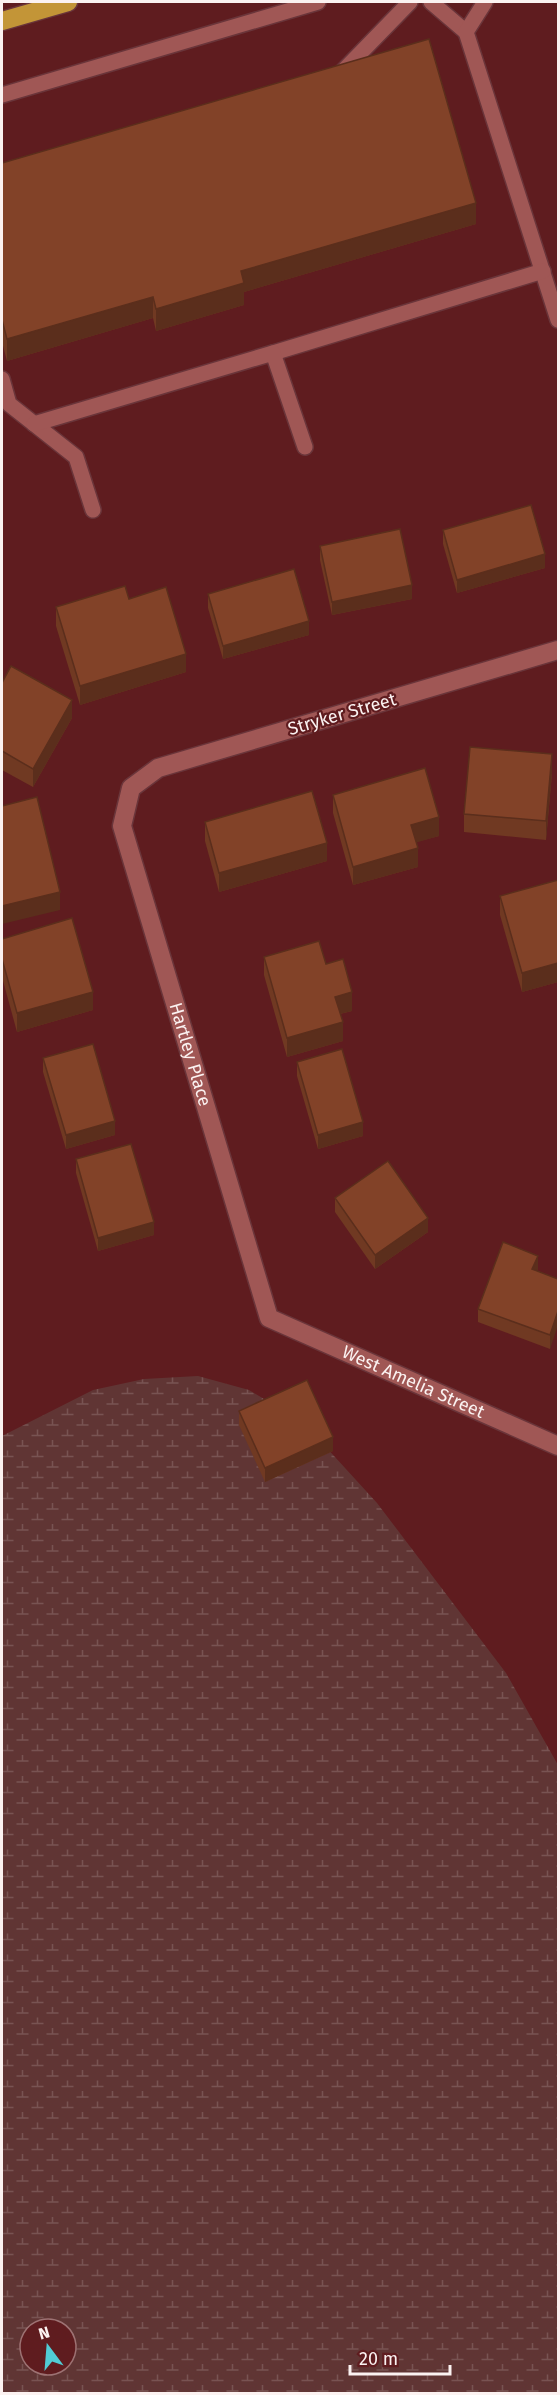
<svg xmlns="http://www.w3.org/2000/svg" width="560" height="2395" font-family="'Fira Sans',sans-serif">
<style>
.wetland{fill:url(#wetland-marsh);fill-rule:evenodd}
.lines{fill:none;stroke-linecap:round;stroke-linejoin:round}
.lane-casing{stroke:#6a353a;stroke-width:18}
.street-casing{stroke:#6a353a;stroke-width:21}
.highway-casing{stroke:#6a353a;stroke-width:21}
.lane{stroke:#a05755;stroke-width:15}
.street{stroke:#a05755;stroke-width:18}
.highway{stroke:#c39537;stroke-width:18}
.wall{fill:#703922}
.shaded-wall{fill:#5b2e1c}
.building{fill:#824228;stroke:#5b2e1c;stroke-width:1.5}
.labels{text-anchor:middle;stroke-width:4.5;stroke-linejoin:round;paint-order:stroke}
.street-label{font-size:18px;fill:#fbf2f1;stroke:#5f1c1f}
</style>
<defs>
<pattern id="wetland-marsh" width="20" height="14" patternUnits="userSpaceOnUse" patternTransform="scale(1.5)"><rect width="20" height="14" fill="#603534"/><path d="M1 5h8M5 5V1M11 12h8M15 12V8" fill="none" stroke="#785352"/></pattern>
</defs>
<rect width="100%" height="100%" fill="#5f1c1f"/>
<path class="wetland" d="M 198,1376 L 249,1390 L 303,1422 L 377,1503 L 506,1673 L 558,1765 L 558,2393 L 2,2394 L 2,1436 L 93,1390 L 144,1379 ZM 30,2329 L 66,2329 L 66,2365 L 30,2365 Z"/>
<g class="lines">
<defs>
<g id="lane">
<polyline points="431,2 466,32"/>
<polyline points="485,2 466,32 558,320"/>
<polyline points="341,73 410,2"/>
<polyline points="2,95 318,2"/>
<polyline points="273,353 543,271"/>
<polyline points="2,379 9,404 76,457 93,510"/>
<polyline points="34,424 273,353 305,447"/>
</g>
<g id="street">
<path id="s1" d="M 558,650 L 158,768 L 131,788 L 122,826 L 269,1318 L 558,1446"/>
</g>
<polyline id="highway" points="2,21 68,2"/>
</defs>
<use href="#lane" class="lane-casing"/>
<use href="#street" class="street-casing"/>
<use href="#highway" class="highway-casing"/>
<use href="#lane" class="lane"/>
<use href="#street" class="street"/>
<use href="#highway" class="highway"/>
</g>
<g class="wall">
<polygon points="2,163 476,224 244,292 244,305 156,331 153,318 7,361 2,342"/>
<polygon points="443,530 545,568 457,593 443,544"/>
<polygon points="320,546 412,599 332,615 320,560"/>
<polygon points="208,594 309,635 223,659 208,608"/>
<polygon points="129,599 186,672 80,705 56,626 56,607"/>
<polygon points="2,683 72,718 33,787 2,770"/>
<polygon points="552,773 546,840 464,832 464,814"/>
<polygon points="333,795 439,836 416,842 418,867 353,885 333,813"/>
<polygon points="205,822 327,861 219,892 205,841"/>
<polygon points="558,880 558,982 522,992 500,915 500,896"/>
<polygon points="2,939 93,1010 17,1032 2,977"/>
<polygon points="264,957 352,1011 340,1014 343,1041 287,1057 264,975"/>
<polygon points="43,1058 115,1135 66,1149 43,1072"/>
<polygon points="297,1062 363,1136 318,1149 297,1076"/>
<polygon points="76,1159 154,1235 98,1251 76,1173"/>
<polygon points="335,1198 428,1232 375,1269 335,1212"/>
<polygon points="538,1269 537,1271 558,1279 550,1349 478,1322 478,1309"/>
<polygon points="239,1411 333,1451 265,1482 239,1425"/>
</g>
<g class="shaded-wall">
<polygon points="476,203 476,224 244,292 244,305 156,331 156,309 241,271"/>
<polygon points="153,297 153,318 7,361 7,339"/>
<polygon points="545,554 545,568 457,593 457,580"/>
<polygon points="412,585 412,599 332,615 332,602"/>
<polygon points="309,621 309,635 223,659 223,646"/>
<polygon points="186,654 186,672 80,705 80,686"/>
<polygon points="72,700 72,718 33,787 33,769"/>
<polygon points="552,754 552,773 546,840 546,821"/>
<polygon points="439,817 439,836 411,844 411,825"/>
<polygon points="327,843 327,861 219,892 219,873"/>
<polygon points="418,848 418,867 353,885 353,867"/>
<polygon points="60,892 60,910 2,924 2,906"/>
<polygon points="558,963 558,982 522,992 522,973"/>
<polygon points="93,992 93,1010 17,1032 17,1013"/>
<polygon points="352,992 352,1011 335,1015 335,997"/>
<polygon points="343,1022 343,1041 287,1057 287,1038"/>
<polygon points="115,1121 115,1135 66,1149 66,1135"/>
<polygon points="363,1122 363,1136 318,1149 318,1135"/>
<polygon points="428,1218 428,1232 375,1269 375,1255"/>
<polygon points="154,1222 154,1235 98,1251 98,1238"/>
<polygon points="538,1256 538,1269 532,1283 532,1269"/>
<polygon points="558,1311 558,1325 550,1349 550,1335"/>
<polygon points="333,1437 333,1451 265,1482 265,1468"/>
</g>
<g class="building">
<polygon points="429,39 476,203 241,271 244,283 156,309 153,297 7,339 2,320 2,163"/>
<polygon points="531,505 545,554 457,580 443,530"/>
<polygon points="400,529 412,585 332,602 320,546"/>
<polygon points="294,569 309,621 223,646 208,594"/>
<polygon points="125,586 129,599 166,587 186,654 80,686 56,607"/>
<polygon points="11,666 72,700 33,769 2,751 2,683"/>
<polygon points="470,747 552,754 546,821 464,814"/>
<polygon points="425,768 439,817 411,825 418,848 353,867 333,795"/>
<polygon points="312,791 327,843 219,873 205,822"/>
<polygon points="37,797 60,892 2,906 2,806"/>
<polygon points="558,880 558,963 522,973 500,896"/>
<polygon points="72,918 93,992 17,1013 2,959 2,939"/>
<polygon points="319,941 326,964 343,959 352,992 335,997 343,1022 287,1038 264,957"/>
<polygon points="93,1044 115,1121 66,1135 43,1058"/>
<polygon points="342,1049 363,1122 318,1135 297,1062"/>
<polygon points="131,1144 154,1222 98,1238 76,1159"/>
<polygon points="388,1161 428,1218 375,1255 335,1198"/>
<polygon points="503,1242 538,1256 532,1269 558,1279 558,1311 550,1335 478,1309"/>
<polygon points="307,1380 333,1437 265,1468 239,1411"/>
</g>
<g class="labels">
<g class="street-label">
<text transform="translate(342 714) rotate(-16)" y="6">Stryker Street</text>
<text dy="6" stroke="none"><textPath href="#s1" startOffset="728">Hartley Place</textPath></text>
<text dy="6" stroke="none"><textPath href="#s1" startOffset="1161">West Amelia Street</textPath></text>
</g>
</g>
<rect width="560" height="2395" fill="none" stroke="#fbf2f1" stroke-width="6"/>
<g transform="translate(48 2347) rotate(344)"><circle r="28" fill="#5f1c1f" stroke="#9d7273" stroke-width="1.5"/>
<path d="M0-4.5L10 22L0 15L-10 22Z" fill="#51ccd5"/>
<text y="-9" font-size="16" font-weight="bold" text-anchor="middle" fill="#fbf2f1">N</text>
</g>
<path d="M350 2365v9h100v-9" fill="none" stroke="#fbf2f1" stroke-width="3"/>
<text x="359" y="2365" font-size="18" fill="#fbf2f1" stroke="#5f1c1f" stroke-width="4.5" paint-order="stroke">20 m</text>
</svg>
